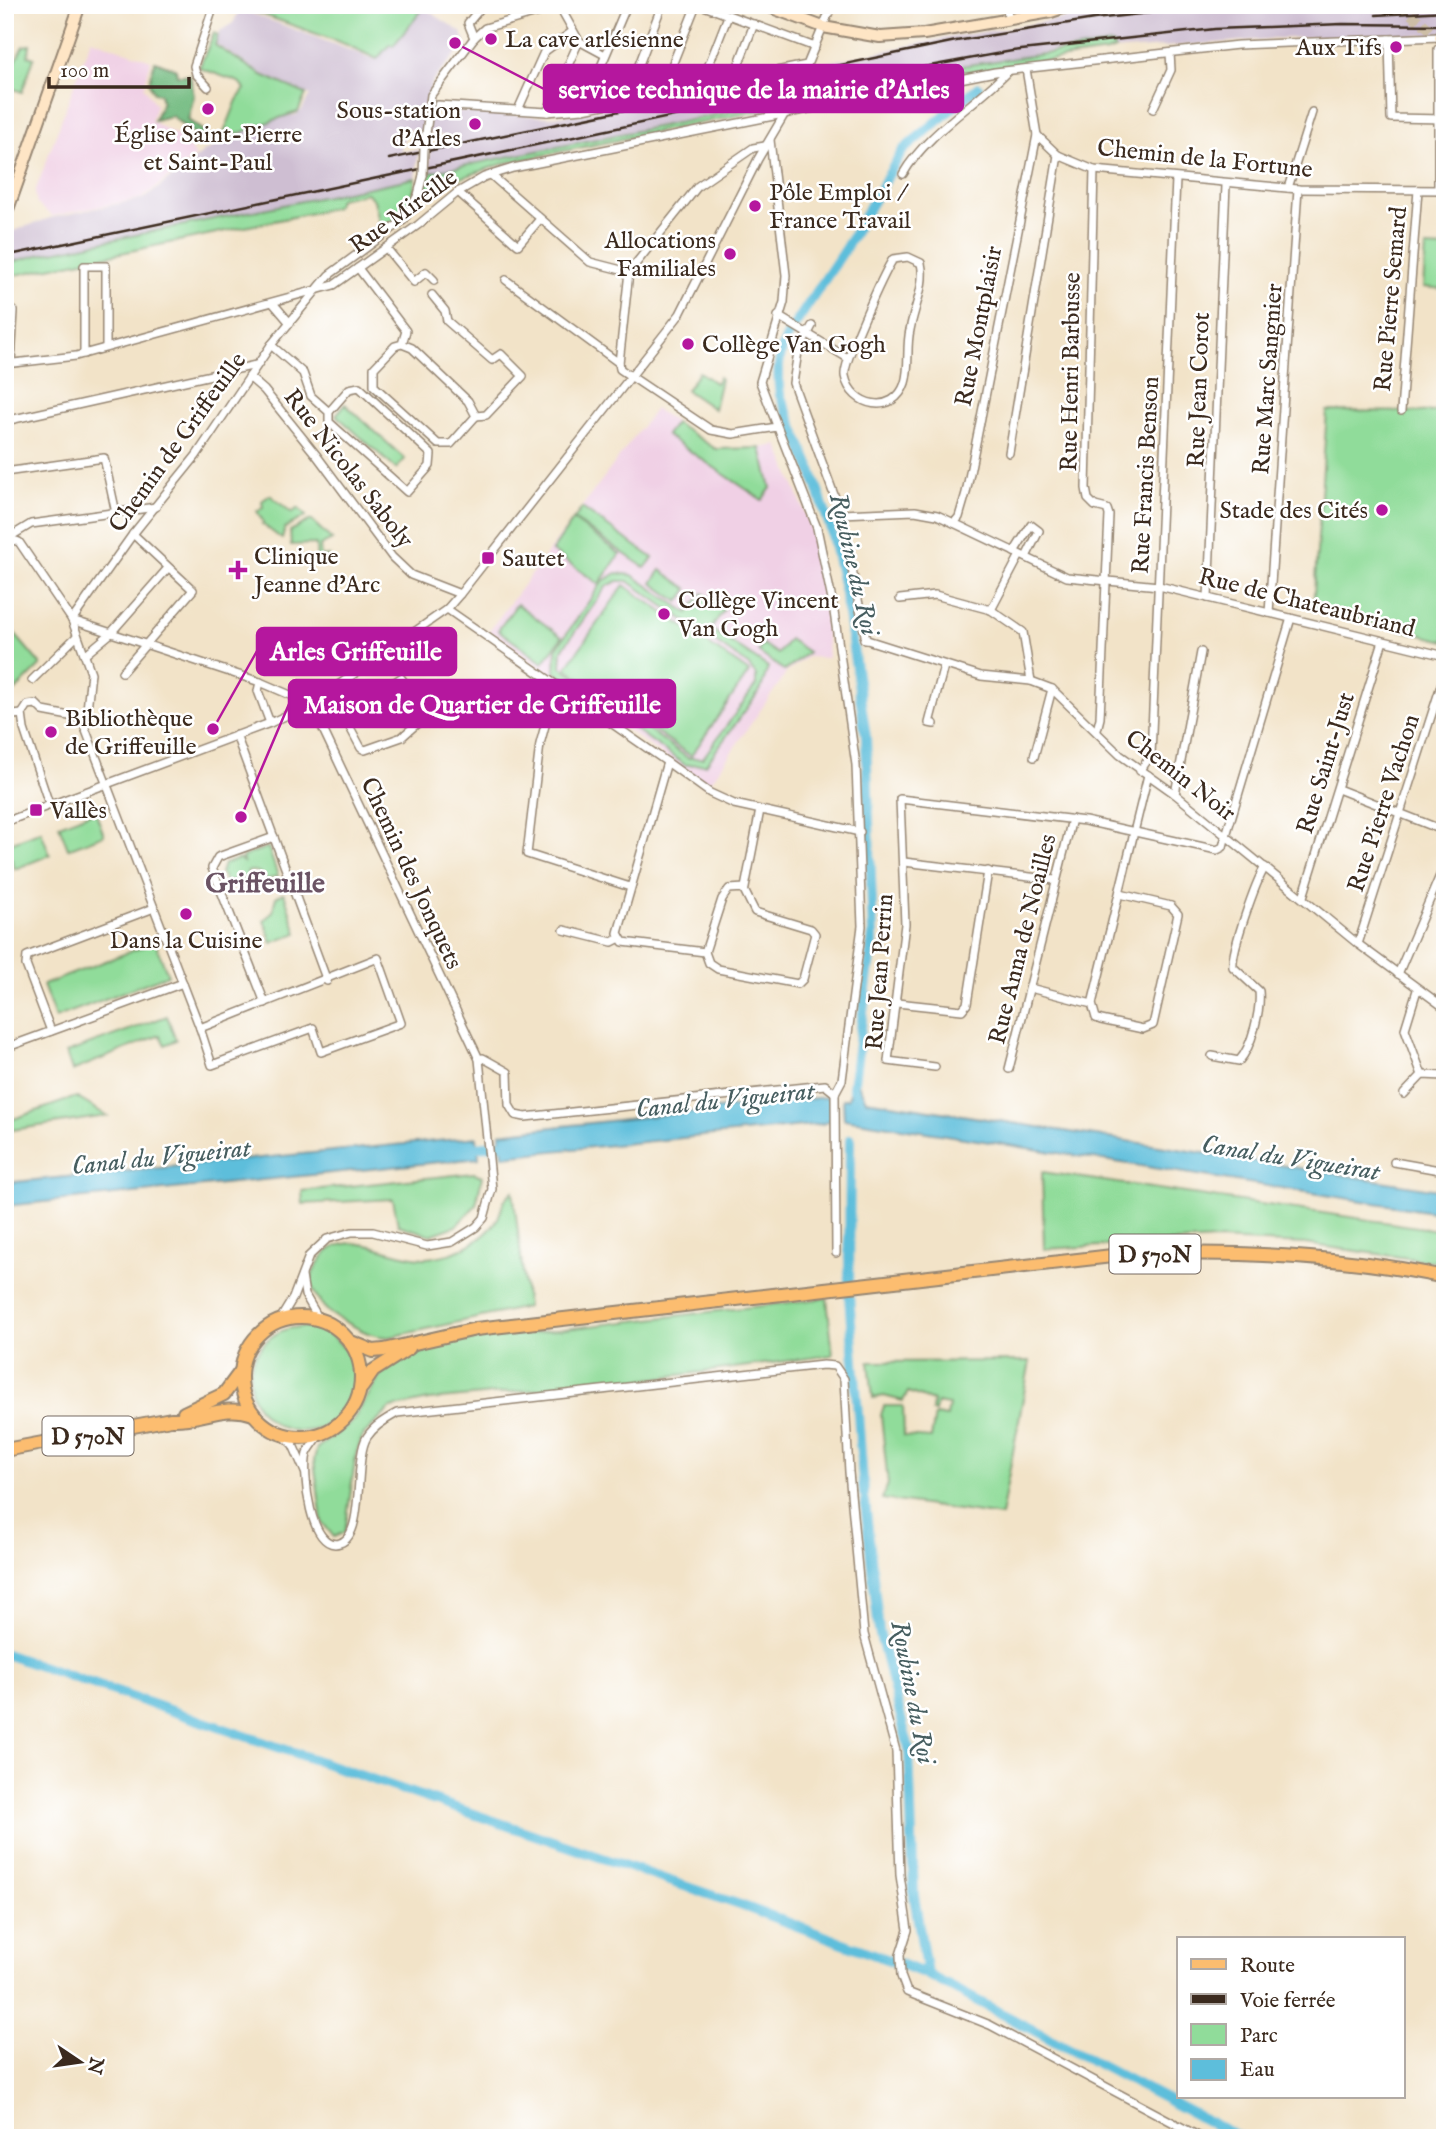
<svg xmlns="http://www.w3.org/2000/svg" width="1450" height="2143" font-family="'IM FELL English',serif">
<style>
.built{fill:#f0d0e5}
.industrial{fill:#cebed2}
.green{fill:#90dc9a;stroke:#66835c;stroke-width:2;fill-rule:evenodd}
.forest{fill:#74bc82;stroke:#587350;stroke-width:2}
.water{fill:#5dbedb;stroke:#4c747c;stroke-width:2}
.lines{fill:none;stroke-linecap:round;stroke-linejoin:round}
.canal{stroke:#5dbedb;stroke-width:10}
.secondary-tunnel{stroke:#cdbea6;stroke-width:10;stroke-dasharray:10 5;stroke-linecap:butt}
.minor-casing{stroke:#968673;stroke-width:10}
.secondary-casing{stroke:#968673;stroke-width:14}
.primary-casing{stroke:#968673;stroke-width:16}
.minor{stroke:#fff;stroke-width:7}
.secondary{stroke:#fee5c5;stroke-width:10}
.primary{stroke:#fcbd6f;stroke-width:12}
.rail{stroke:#3b2a1e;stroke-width:2.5}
.minor-bridge-casing{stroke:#968673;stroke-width:10;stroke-linecap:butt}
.minor-bridge{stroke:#fff;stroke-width:7}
.poi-dot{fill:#b5179e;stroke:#fff;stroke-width:2.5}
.labels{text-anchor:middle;stroke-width:5;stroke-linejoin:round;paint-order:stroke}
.shield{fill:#fff;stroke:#766a62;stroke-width:2}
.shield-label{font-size:23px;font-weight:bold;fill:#3b2a1e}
.poi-label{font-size:24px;fill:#3b2a1e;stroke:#fff;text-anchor:start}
.street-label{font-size:24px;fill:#3b2a1e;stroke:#fff}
.water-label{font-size:26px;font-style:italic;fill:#475e60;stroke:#fff}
.quarter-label{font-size:28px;font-weight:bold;fill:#6b5364;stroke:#fff}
.leader{fill:none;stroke:#b5179e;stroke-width:2.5}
.callout-dot{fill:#b5179e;stroke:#fff;stroke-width:2.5}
.callout{fill:#b5179e;stroke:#b5179e;stroke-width:2.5}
.callout-label{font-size:26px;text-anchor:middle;font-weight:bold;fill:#fff}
</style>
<rect width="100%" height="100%" fill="#fff"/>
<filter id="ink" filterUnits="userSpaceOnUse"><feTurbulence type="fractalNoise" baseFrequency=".0143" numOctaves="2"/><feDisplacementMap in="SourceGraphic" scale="14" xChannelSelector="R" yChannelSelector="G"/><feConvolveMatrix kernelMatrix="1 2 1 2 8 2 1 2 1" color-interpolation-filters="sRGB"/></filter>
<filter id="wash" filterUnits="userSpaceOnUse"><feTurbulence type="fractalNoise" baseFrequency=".00686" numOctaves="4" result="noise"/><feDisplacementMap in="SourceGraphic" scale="28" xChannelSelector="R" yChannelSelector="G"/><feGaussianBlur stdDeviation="1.57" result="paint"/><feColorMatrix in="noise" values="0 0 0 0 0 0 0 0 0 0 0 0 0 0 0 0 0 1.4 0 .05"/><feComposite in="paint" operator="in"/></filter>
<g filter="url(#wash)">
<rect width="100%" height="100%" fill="#f2e3c8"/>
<g class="built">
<polygon points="91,39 151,60 144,87 156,105 151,121 177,135 196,156 142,198 52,216 37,204 35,192"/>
<polygon points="655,409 716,449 742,451 778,445 811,528 824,596 828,658 807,657 787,672 707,787 489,631"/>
</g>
<polygon class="industrial" points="1163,5 1445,5 1445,35 1284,38 1123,50 1115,49 1115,47 1067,49 864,83 428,173 430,149 457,138 407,129 400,152 419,149 415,178 5,264 5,234 50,218 145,198 205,151 275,118 296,115 302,110 310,95 262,74 216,44 220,31 233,23 240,9 376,60 390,45 393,47 424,8 461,32 466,42 433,81 422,112 405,112 443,119 449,111 550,117 581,113 946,38 1109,11"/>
<g class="green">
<polygon points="236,5 417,5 423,9 393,46 390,44 377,59 345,44"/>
<path d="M 214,33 L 218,35 L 215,45 L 262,75 L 306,94 L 298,112 C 272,119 249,132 222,138 L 237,100 L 245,89 L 239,82 L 199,68 Z"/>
<polygon points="1112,44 1115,49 1107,52 937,76 933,70"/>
<polygon points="30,45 28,56 34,58 22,92 11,88 9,75 23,46"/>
<polygon points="927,72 926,77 505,163 425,190 428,173"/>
<path d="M 415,178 C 416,202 399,218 381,230 L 374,200 L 367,193 L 339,199 L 336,207 L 312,213 L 11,276 L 5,271 L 5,264 L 38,255 Z"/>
<polygon points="1426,247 1445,248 1445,289 1423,287"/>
<polygon points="699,372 715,383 719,377 721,379 714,409 686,390"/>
<polygon points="345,404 405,459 396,469 336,415"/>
<polygon points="1327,411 1445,412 1445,641 1313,608"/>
<polygon points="675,423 716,449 761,448 771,488 762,500 666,435"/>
<polygon points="270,495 292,513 298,508 306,516 285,528 282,539 262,524 264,523 257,511 263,508 262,501"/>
<polygon points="582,508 653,558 645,568 574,519"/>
<polygon points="311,520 332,540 320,546 321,557 329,556 324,565 317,566 316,544 291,545 290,531"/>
<polygon points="573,520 620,554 599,584 552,551"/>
<polygon points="661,570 688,589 679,602 652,583"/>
<path d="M 617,573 L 632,575 L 688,613 L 703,593 L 725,608 L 711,629 L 768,667 L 761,689 L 706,764 L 685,765 L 555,672 L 556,649 L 603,581 ZM 618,581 L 628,581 L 748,665 L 756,675 L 756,685 L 703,758 L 688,758 L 561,667 L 562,650 L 607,586 Z"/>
<polygon points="624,585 749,672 691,756 566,668"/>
<polygon points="517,604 562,637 543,663 498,630"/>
<polygon points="13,632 41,665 5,701 5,636"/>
<polygon points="789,639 808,652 785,671 758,652 763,644 778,654"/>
<polygon points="95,811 104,835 68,849 59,825"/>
<polygon points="41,831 50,855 15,869 5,845"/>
<path d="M 268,847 L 278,876 L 267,880 C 262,873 256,869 247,872 L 248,877 L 226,883 L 221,873 L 224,864 L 239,859 L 243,862 L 242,857 Z"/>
<polygon points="284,893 297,933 272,943 264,920 273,912 276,897"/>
<polygon points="155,942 168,975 55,1018 43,985"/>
<polygon points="167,1016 176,1040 165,1045 160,1035 72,1071 66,1053"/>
<polygon points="76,1097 107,1116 5,1131 5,1122"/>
<polygon points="1042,1172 1445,1231 1445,1263 1305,1244 1217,1240 1044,1249"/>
<polygon points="474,1173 482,1176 476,1205 456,1226 431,1235 398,1225 393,1199 303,1204 302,1191"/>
<path d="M 513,1191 L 527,1307 L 390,1337 C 367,1337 356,1326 336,1317 C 326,1312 321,1303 315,1294 C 310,1285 310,1277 315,1269 C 341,1218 386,1259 425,1258 C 433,1258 444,1255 452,1253 C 468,1247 490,1235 498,1218 C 503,1207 502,1200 513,1191 Z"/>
<polygon points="827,1298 833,1355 641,1380 429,1400 391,1408 363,1435 356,1454 345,1532 334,1537 322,1522 314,1460 317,1448 352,1422 380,1376 395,1363 447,1343"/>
<circle cx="302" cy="1379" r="52"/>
<polygon points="1030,1361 1001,1516 882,1499 888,1484 881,1415 884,1406 903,1406 904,1436 931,1438 935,1415 947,1417 949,1405 937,1403 935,1412 932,1412 933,1401 908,1392 903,1401 884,1396 873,1398 869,1362"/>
</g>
<polygon class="forest" points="155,61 176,69 177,75 190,75 194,96 188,120 207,133 209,139 189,131 172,116 154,120 162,103 160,94 154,93 149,83"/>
<g class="water">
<polygon points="855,1078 866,1100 1445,1191 1445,1214 844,1119 843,1099 848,1099"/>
<polygon points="826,1097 831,1100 832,1120 822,1124 503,1156 500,1133"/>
<polygon points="477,1137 479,1158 5,1206 5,1183"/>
</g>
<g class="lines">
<g class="canal">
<path d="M 853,1089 L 873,935 L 866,737 L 845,593 L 831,530 L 812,472 L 780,395 C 777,374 778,358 786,338 L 845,249 L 903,150 L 978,87"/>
<polyline points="850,1139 849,1295 864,1494"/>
<polyline points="468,1148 512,1143"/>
<polyline points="865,1502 879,1631 909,1749 914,1896 927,1974"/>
<polyline points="5,1654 743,1906 924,1973 1240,2138"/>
</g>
</g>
</g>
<g filter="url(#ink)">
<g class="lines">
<polyline class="secondary-tunnel" points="1399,5 1440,37"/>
<defs>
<g id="minor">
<polyline points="222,5 231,9 232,5"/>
<polyline points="701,5 815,47"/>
<polyline points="1007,5 1008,19"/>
<polyline points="561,9 579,41 605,55"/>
<polyline points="511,20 518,5"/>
<polyline points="474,38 468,23 483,5"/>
<polyline points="1389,39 1391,118 1445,119"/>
<polyline points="1026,69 1037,135 1058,155 1094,170 1298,189 1445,190"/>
<polyline points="733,79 754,24"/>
<polyline points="701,85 728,16"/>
<polyline points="208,87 196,74 194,66 214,5"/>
<polyline points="661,93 696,5"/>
<polyline points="625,101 662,5"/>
<polyline points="438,105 547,112 583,109 807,65 832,5"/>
<polyline points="583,109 627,5"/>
<polyline points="1153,109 1171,70 1170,53"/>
<polyline points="518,110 544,52 573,31"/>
<polyline points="547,112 579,41"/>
<polyline points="770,140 786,275 784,302 760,382 817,528 833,605 856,765 862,926 842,1080 835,1093"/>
<polyline points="765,146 753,148 698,186 629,272 619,363 620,369 711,430 733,434 777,427"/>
<polyline points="424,149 431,95 474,38 485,28 564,5"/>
<polyline points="1094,170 1086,488 1088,499 1095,506 1107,509 1109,515 1100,718 1097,730"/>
<path d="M 903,174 C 926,134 975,105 1007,72"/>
<polyline points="491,175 590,262 629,272"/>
<polyline points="1288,188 1312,112"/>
<polyline points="1438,190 1438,49 1445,43"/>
<polyline points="458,192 518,245 540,219"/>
<polyline points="387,249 414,282 426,272 434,280"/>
<path d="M 908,257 L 921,263 C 926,285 914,307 910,330 C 906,346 910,367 905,383 C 894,416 851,407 845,376 C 842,364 884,273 893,259 Z"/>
<polyline points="358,268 406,331 402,344 412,348 468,401 476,416 451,444 438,444 374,386 374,368 395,346 402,344"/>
<polyline points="506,280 619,363"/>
<polyline points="432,295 445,311 447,321 492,360 501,354 523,376 486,415 476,416"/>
<polyline points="273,303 290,323"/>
<polyline points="778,316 846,357"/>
<polyline points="812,326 798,352 793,383 841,514 866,640"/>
<polyline points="271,345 303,373 311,396 329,412 329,422 407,492 430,466 431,454 359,387 349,389 329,412"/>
<polyline points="84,354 84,266 106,266 106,347"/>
<polyline points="11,363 14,311"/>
<polyline points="5,364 76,356 334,285 418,225 458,192 484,177 513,168 995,72 1238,45 1440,37"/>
<polyline points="249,377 264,390 317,456 392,557 411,575 460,594"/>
<polyline points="1401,411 1418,190"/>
<polyline points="5,421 256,365"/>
<polyline points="1009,453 1058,155"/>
<polyline points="5,472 104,458 116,513"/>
<polyline points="841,514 915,511 937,515 1067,577 1159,586 1445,656"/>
<polyline points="5,521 8,538 19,542 72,620 260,682 311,704"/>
<polyline points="954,523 959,517 966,493 1037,135"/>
<polyline points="8,538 31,524 156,507"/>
<polyline points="1014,552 1031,525 1039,531 1026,557"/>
<polyline points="1208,598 1226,185"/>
<polyline points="900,599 935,595 991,610 1023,632 1031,681"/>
<polyline points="447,609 667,762 618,933 623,942 705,952"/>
<polyline points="991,610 1020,555"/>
<polyline points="1269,613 1298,189"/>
<polyline points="72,620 133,534 196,456 271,345 329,275 404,220 418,195 423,175"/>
<polyline points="72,620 91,673 85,728 200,1028"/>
<polyline points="864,639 981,676 1031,681 1052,689 1120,755 1175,794 1358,944 1445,1008"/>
<polyline points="86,654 110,634 168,568"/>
<polyline points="122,672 193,590 133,534"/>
<polyline points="32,680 77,636"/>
<polyline points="260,682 258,691 270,723"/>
<polyline points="556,685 540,744 527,854 630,887"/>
<polyline points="330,690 361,748 365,750 402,737 420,721 418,702 401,678 344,716"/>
<polyline points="5,716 22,714"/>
<polyline points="934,724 929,723 944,666"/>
<polyline points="236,735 327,981"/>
<polyline points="1034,757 1052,689"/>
<polyline points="667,762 710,793 734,804 860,832"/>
<polyline points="1140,771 1151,755 1176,179"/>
<polyline points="1338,789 1445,831"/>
<polyline points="1175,794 1201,652"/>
<polyline points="49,804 24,729 22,714 28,705 36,704 43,711 85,719"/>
<polyline points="5,822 270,723 311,704 447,609 460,594 680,314 758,159 784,115"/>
<polyline points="904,862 1055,880"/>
<polyline points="745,888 729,889 722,899 705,952 709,963 718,969 798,984 803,979 815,934 811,929 755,912 744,890 745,888 760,810"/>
<polyline points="1303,897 1383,641"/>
<polyline points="564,930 612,942 620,938"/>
<polyline points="1358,944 1445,673"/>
<polygon points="378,958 401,1023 321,1052 313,1028 212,1065 200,1028"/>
<polyline points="1398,974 1445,864"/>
<polyline points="1030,988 1092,1004 1096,1018 1101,1020 1143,1029 1153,1025 1178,914 1171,906 1120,894"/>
<polyline points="1417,990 1405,1029 1422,1075"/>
<polyline points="265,1003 212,868 218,857 274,837"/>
<polyline points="897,1003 962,1010 967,1004 988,871"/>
<polyline points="1092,1004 1148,775"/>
<polyline points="51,1031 26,965 27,956 154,908"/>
<polyline points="5,1048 183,983"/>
<path d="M 1212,1056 L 1239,1061 C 1252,1047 1261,1010 1259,991 L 1233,967 C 1231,951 1256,881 1265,867"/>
<polyline points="479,1059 483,1058 508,1072 509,1105 515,1115 525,1117 825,1085 835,1093"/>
<polyline points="935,1067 888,1061 905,924 900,799 1085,821 1217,850 1223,847 1225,839 1291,618"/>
<polyline points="1009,1069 1072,819"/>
<polyline points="835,1093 836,1253"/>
<polyline points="1404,1094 1422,1075 1445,1076"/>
<polyline points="1394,1162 1445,1171"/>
<polyline points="302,1276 305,1295 319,1319"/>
<polyline points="279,1321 293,1298 309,1256 327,1239 352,1232 373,1232 427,1246 452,1242 476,1227 484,1218 492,1189 479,1059 311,704"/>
<polyline points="283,1435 293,1445 305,1472"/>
<path d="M 319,1435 C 316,1441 309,1448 307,1454 C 302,1472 310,1553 340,1543 C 366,1535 353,1459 367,1437 C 374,1426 386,1419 397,1413 L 823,1365 L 835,1366 L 844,1379 L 849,1472 L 864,1634 L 896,1751 L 900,1875 L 908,1930 L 900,1955 L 901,1976 L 907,1992 L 990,2025 L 1202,2138"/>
</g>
<g id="secondary">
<polyline points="764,5 823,27 880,37 924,34 1051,12 1072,5"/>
<polyline points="1440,37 1445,40"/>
<polyline points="5,218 80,5"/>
</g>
<g id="primary">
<circle cx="301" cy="1377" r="60"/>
<path d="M 351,1342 L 373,1351 L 384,1350 L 476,1329 L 1112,1256 C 1223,1250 1335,1254 1445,1277"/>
<polyline points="362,1387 373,1371 409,1348"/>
<polyline points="184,1413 224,1394 241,1371"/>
<path d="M 5,1450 L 171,1419 C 200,1421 224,1403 253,1414"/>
</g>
</defs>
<use href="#minor" class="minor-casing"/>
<use href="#secondary" class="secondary-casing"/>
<use href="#primary" class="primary-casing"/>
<use href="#minor" class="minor"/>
<use href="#secondary" class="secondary"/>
<use href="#primary" class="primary"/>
<g class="rail">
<polyline points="1316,5 1382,9"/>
<polyline points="1376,15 1445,11"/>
<polyline points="389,159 956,41 1094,19 1177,10 1270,5"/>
<polyline points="5,256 803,89 1012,51 1215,29 1342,24 1445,25"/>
</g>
<defs>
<polyline id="minor-bridge" points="423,175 424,149"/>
</defs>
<use href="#minor-bridge" class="minor-bridge-casing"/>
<use href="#minor-bridge" class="minor-bridge"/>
</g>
</g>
<g class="poi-dot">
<circle cx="491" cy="39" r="7"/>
<circle cx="1396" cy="47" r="7"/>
<circle cx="208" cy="109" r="7"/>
<circle cx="475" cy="124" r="7"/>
<circle cx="755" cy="206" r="7"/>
<circle cx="730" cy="254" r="7"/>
<circle cx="688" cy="344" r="7"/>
<circle cx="1382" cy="510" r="7"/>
<rect x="481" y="551" width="14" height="14" rx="3.5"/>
<path d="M234.5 559.5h7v7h7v7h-7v7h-7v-7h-7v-7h7z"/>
<circle cx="664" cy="614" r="7"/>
<circle cx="51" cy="732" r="7"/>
<rect x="29" y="803" width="14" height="14" rx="3.5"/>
<circle cx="186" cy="914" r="7"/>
</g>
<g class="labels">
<g class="shield">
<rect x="1109.5" y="1234.5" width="91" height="39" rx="5"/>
<rect x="42.5" y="1416.5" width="91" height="39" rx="5"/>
</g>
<g class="shield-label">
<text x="1155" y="1262">D 570N</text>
<text x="88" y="1444">D 570N</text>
</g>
<g class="poi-label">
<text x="505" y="47">La cave arlésienne</text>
<text x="1382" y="55" text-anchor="end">Aux Tifs</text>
<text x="461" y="118" text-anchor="end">Sous-station<tspan x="461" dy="28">d'Arles</tspan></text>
<text x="208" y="142" text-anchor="middle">Église Saint-Pierre<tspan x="208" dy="28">et Saint-Paul</tspan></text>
<text x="769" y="200">Pôle Emploi /<tspan x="769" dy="28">France Travail</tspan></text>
<text x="716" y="248" text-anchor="end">Allocations<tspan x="716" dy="28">Familiales</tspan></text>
<text x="702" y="352">Collège Van Gogh</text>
<text x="1368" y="518" text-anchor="end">Stade des Cités</text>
<text x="254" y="564">Clinique<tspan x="254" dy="28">Jeanne d'Arc</tspan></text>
<text x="502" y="566">Sautet</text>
<text x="678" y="608">Collège Vincent<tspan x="678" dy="28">Van Gogh</tspan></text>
<text x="65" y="726">Bibliothèque<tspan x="65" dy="28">de Griffeuille</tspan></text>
<text x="50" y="818">Vallès</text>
<text x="186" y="948" text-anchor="middle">Dans la Cuisine</text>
</g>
<g class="street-label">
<text transform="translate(1205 158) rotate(6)" y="8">Chemin de la Fortune</text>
<text transform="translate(403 211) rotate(-36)" y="8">Rue Mireille</text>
<text transform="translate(1390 299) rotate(-85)" y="8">Rue Pierre Semard</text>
<text transform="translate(978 326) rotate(-79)" y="8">Rue Montplaisir</text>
<text transform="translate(1070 372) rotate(-89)" y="8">Rue Henri Barbusse</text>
<text transform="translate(1267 379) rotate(-86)" y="8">Rue Marc Sangnier</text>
<text transform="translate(1198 390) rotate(-88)" y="8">Rue Jean Corot</text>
<text transform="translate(177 442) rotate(-54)" y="8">Chemin de Griffeuille</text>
<text transform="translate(349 468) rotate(52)" y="8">Rue Nicolas Saboly</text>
<text transform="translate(1145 475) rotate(-87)" y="8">Rue Francis Benson</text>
<text transform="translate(1307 602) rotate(14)" y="8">Rue de Chateaubriand</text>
<text transform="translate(1325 763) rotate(-73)" y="8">Rue Saint-Just</text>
<text transform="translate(1181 775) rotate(38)" y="8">Chemin Noir</text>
<text transform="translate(1383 803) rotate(-72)" y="8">Rue Pierre Vachon</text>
<text transform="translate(412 873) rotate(65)" y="8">Chemin des Jonquets</text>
<text transform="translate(1022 939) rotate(-76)" y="8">Rue Anna de Noailles</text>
<text transform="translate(879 972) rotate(-86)" y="8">Rue Jean Perrin</text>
</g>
<g class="water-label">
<text transform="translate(855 564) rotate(77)" y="9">Roubine du Roi</text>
<text transform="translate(725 1099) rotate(-6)" y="9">Canal du Vigueirat</text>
<text transform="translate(161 1156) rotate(-6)" y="9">Canal du Vigueirat</text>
<text transform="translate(1291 1157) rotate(9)" y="9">Canal du Vigueirat</text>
<text transform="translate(914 1692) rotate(79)" y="9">Roubine du Roi</text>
</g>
<g class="quarter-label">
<text x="265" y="892">Griffeuille</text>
</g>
</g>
<path class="leader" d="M455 43L544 89M213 729L257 651M241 817L289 704"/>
<g class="callout-dot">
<circle cx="455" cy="43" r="7"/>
<circle cx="213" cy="729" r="7"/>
<circle cx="241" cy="817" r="7"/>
</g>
<g class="callout">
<rect x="544" y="65" width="419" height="47" rx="7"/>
<rect x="257" y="628" width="199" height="47" rx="7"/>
<rect x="289" y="680" width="386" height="47" rx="7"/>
</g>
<g class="callout-label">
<text x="754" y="98">service technique de la mairie d'Arles</text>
<text x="356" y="660">Arles Griffeuille</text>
<text x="482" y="713">Maison de Quartier de Griffeuille</text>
</g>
<rect width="1450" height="2143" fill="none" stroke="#fff" stroke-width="28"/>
<rect x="1177" y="1937" width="228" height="161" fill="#ffffff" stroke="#b1aaa5" stroke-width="2"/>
<rect x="1191" y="1959" width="35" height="10" fill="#fcbd6f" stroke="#b1aaa5" stroke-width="2"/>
<text x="1240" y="1972" font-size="21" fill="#3b2a1e">Route</text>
<rect x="1191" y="1994" width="35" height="10" fill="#3b2a1e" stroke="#b1aaa5" stroke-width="2"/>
<text x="1240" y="2007" font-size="21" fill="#3b2a1e">Voie ferrée</text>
<rect x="1191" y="2024" width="35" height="21" fill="#90dc9a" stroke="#b1aaa5" stroke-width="2"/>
<text x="1240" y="2042" font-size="21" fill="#3b2a1e">Parc</text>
<rect x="1191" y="2059" width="35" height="21" fill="#5dbedb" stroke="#b1aaa5" stroke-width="2"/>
<text x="1240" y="2076" font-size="21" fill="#3b2a1e">Eau</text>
<g transform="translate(80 2062) rotate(103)" stroke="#ffffff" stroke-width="5" paint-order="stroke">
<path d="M0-5L12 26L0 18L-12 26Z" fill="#3b2a1e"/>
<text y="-10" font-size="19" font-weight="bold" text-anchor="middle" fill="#3b2a1e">N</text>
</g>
<path d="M49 77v10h140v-10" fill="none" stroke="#3b2a1e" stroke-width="3.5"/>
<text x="60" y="77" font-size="21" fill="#3b2a1e" stroke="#ffffff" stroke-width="5" paint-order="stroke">100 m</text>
</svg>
